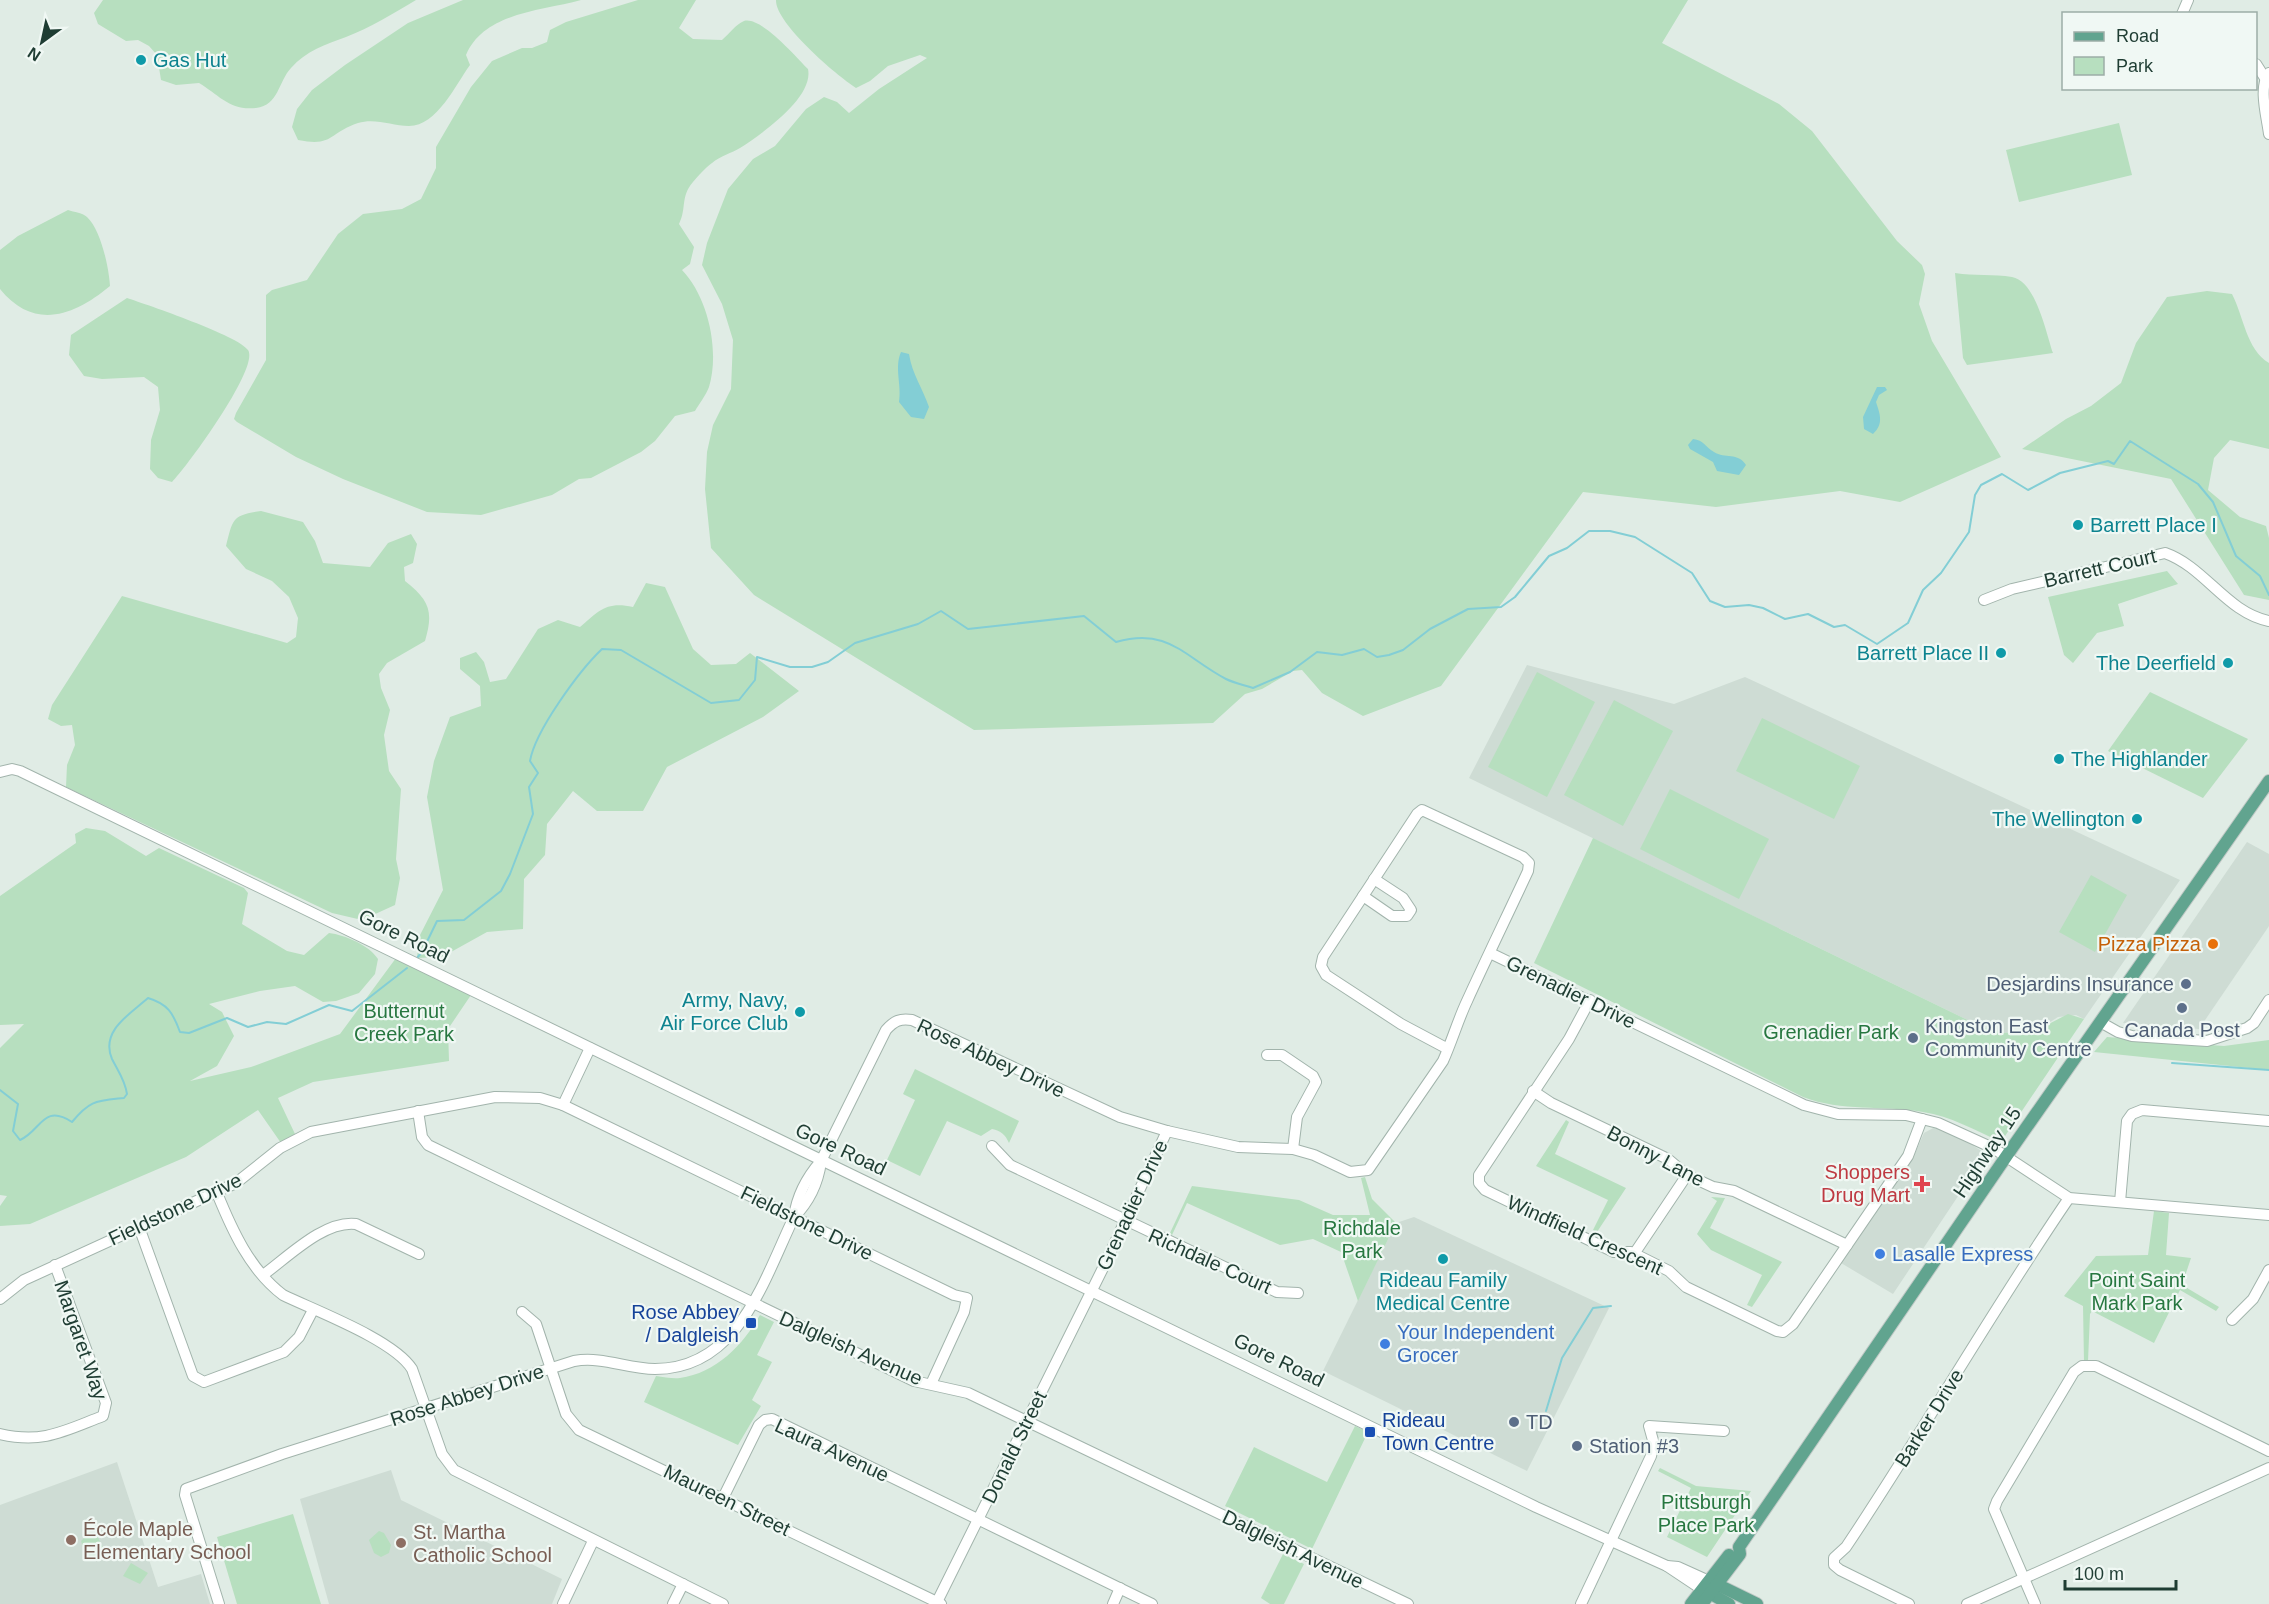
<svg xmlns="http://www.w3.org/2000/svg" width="2269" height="1604" font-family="Helvetica,sans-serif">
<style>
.built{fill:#cedcd4}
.green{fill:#b7dfbf}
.water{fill:#83ced5}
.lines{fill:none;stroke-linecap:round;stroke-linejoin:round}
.stream{stroke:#83ced5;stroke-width:2}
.minor-casing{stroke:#a2b4ac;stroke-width:12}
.major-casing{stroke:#c0c9c6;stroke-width:14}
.minor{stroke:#fff;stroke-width:10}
.major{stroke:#61a48f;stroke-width:12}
.culture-dot{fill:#0f9aa8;stroke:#f0f8f4;stroke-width:2}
.food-dot{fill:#e8710a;stroke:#f0f8f4;stroke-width:2}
.service-dot{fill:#5c6f8a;stroke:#f0f8f4;stroke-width:2}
.health-dot{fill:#e0444e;stroke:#f0f8f4;stroke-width:2}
.shop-dot{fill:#3f7fe0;stroke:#f0f8f4;stroke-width:2}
.transit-dot{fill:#1a4fb4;stroke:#f0f8f4;stroke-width:2}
.education-dot{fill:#8d6e63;stroke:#f0f8f4;stroke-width:2}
.labels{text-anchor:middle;stroke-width:4.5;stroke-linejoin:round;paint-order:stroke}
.culture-label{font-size:20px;fill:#0d838f;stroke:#f0f8f4;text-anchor:end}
.street-label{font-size:20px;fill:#1f3d33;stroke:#f0f8f4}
.food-label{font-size:20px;fill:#c56008;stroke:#f0f8f4;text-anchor:end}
.service-label{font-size:20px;fill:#4e5e75;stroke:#f0f8f4;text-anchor:start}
.park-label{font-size:20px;fill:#277740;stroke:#f0f8f4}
.health-label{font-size:20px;fill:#be3a42;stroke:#f0f8f4;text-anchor:end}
.shop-label{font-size:20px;fill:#366cbe;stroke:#f0f8f4;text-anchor:start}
.transit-label{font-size:20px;fill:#164399;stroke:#f0f8f4;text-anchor:end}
.education-label{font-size:20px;fill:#785e54;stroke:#f0f8f4;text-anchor:start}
</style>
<rect width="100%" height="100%" fill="#e0ece5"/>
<g class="built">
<polygon points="1527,665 1674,704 1745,677 2180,880 2084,1019 2076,1015 2058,1017 2041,1028 2004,1033 1982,1027 1469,778"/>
<polygon points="2247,842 2269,854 2269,926 2199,1029 2123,1023"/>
<polygon points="1935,1127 1963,1139 1986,1154 1893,1294 1841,1263 1913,1158 1924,1133"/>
<polygon points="1414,1217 1609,1308 1527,1471 1323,1371 1396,1223"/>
<polygon points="117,1462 158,1587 201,1574 210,1604 0,1604 0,1505"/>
<polygon points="391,1470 401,1500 562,1579 552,1604 329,1604 300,1499"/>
</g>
<g class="green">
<path d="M 103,0 L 416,0 C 394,13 370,28 346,37 C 326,44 306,51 291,68 C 278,82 279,105 256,108 C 230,111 219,95 199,83 L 176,85 L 161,80 L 157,55 L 149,46 L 138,40 L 126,41 L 98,24 L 94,13 Z"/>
<path d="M 463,0 L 581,0 C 542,11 484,12 466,55 L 470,65 C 456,84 437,126 409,126 C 392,126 376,118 358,123 C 328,133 334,147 298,140 L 292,127 L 297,109 L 312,90 L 345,65 L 408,23 Z"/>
<path d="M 638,0 L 696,0 L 679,28 L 693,39 L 722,40 C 729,34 736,24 744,21 C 761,16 796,57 808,69 C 814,97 763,133 740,148 C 732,153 720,156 712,163 C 705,168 698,176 693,182 C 680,197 687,208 679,224 L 694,247 L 690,264 L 682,270 C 708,297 720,350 709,387 C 706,395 699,404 695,411 L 675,416 L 655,441 L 641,452 L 591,478 L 579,479 L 552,495 L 481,515 L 427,512 L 343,479 L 296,457 L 237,422 L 234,419 L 236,413 L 266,360 L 266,295 L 272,290 L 307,280 L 338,234 L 363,214 L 402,209 L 421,199 L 436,168 L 436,147 L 471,87 L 492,61 L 522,48 L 532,48 L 547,42 L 550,30 L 566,22 Z"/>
<path d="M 776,0 L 1688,0 L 1662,43 L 1779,104 L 1812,131 L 1897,241 L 1922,265 L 1925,274 L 1919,304 L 1932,341 L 2001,457 L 1900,502 L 1840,491 L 1716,507 L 1583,492 L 1441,686 L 1363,716 L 1322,693 L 1302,670 L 1293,671 L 1262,689 L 1245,694 L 1213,723 L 974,730 L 754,595 L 711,548 L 705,489 L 707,452 L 713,425 L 731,389 L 733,340 L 722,304 L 702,265 L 707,243 L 728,189 L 753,159 L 775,146 L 806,109 L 824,97 L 837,102 L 849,113 L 879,89 L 927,58 L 920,55 L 888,66 L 870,81 L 856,88 C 836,75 775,23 776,0 Z"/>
<polygon points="2119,123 2132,175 2019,202 2006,150"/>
<path d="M 68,210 C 74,212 83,213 87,217 C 101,230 109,268 110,286 C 74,316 34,331 0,289 L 0,250 L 18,236 Z"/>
<path d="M 1955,273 C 1974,276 1994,274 2012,277 C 2036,281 2046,333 2053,353 L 1967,365 L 1963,358 Z"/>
<path d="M 2207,291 L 2232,294 C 2244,317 2246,349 2269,363 L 2269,449 L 2230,440 L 2214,458 L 2208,490 L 2240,517 L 2266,526 L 2269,538 L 2269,600 L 2244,595 L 2171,479 L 2022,449 L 2066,419 L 2091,406 L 2121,383 L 2136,343 L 2167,297 Z"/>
<path d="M 127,298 C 148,305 239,336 248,350 C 260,367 187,467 172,482 L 158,478 L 150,469 L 151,440 L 160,410 L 158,387 L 144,377 L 102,379 L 84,376 L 69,355 L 71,335 Z"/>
<path d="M 261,511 L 303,522 L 315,541 L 323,563 L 370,567 L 388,543 L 411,534 L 417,544 L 413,563 L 404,567 L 405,581 C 429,600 434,611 425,641 L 387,663 L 379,674 L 381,688 L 390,710 L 384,735 L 389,771 L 401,789 L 396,859 L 400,878 L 395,905 L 362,920 L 332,913 L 66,787 L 67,765 L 75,745 L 72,725 L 61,726 L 48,719 L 52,705 L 122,596 L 287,643 L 296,637 L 298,618 L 289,597 L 272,581 L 246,569 L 226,546 C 233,519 232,515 261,511 Z"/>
<polygon points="2167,571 2178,584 2118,604 2124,626 2097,633 2073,663 2064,655 2048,597"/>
<path d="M 646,583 L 665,587 L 693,649 L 711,665 L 736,664 L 750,653 L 799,691 L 763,717 L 667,767 L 643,811 L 597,811 L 573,791 L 547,824 L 545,855 L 524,879 L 523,929 L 487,932 L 442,957 L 417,958 L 419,937 L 443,890 L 427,797 L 434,761 L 450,717 L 481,706 L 480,686 L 460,669 L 460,658 L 476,652 L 484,662 L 490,682 L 506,679 L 538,629 L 558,620 L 580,627 C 599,611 606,601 633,607 Z"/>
<polygon points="1537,672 1595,702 1547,797 1488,767"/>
<polygon points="2150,692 2248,739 2203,798 2108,751"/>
<polygon points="1614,700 1673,731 1623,826 1564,795"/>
<polygon points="1762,718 1860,766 1834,819 1736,771"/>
<polygon points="1670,789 1769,839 1739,899 1640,849"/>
<path d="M 86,828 L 105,831 L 146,856 L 159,848 L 244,888 L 248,893 L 242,924 L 287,951 L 304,955 L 329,933 C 345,935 369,945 378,959 L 375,974 L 359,993 L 336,1001 L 323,1002 L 295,986 L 260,991 L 209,1004 L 222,1012 L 234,1036 L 217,1066 L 190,1081 L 251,1067 L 340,1034 L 396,958 L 471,995 L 448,1029 L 449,1061 L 313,1082 L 278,1098 L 295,1134 L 281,1143 L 258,1110 L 186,1157 L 30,1224 L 0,1226 L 0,1206 L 7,1196 L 0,1195 L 0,1048 L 24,1024 L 0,1025 L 0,896 L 76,843 L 75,834 Z"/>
<path d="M 1593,838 L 1982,1027 L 2004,1033 L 2041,1028 L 2068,1014 L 2084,1019 L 2001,1142 C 1977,1131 1950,1116 1923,1112 C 1883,1105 1842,1112 1803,1097 L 1534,963 Z"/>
<polygon points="2091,875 2127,895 2095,952 2059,932"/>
<polygon points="2107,1037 2224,1046 2269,1040 2269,1070 2094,1052"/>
<path d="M 915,1069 L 1019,1121 L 1009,1143 C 1005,1134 1001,1131 992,1129 L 981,1136 L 947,1121 L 920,1176 L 887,1160 L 915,1100 L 903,1094 Z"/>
<polygon points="1566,1120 1569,1122 1555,1154 1626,1188 1597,1232 1593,1230 1608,1200 1536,1166"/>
<polygon points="1365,1177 1372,1199 1396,1223 1358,1301 1341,1252 1313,1239 1280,1245 1187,1203 1172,1235 1170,1233 1192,1186 1299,1200 1333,1215 1370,1215 1361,1178"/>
<polygon points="1711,1197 1725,1198 1710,1228 1782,1262 1752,1307 1747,1305 1762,1275 1711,1250 1697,1234 1717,1201"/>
<polygon points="2154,1211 2169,1213 2166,1255 2191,1258 2182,1285 2219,1307 2216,1311 2180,1290 2154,1343 2092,1311 2090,1314 2088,1361 2084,1362 2083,1306 2064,1296 2096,1256 2148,1255"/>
<path d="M 760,1315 L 774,1322 L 757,1355 L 772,1362 L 752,1400 L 761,1406 L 738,1445 L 644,1402 L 656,1376 C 664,1377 673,1379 680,1378 C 716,1373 743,1345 760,1315 Z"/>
<polygon points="1355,1426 1368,1432 1312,1549 1225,1506 1254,1447 1327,1482"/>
<polygon points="1660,1468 1696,1486 1751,1491 1707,1557 1667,1537 1691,1488 1658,1471"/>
<polygon points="293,1514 321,1604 237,1604 217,1537"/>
<polygon points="379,1531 384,1533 391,1545 389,1553 381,1557 374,1553 369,1540"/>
<polygon points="91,1532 97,1535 106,1554 97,1561 86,1556 81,1541"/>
<polygon points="1283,1554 1304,1564 1284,1604 1270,1604 1261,1598"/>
<polygon points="131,1563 148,1573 140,1584 123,1576"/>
</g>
<g class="water">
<path d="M 901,352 L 909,354 C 912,374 923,389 929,407 L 924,419 L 911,417 L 899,402 C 902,385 894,368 901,352 Z"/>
<path d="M 1877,387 L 1885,387 L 1887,390 L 1879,395 L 1876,402 C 1880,414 1884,424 1873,434 L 1864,429 L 1863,417 Z"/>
<path d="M 1693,439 C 1704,440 1705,447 1714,452 C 1725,459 1738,452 1746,465 L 1739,475 L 1717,471 L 1713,462 L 1690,449 L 1688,445 Z"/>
</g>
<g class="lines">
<g class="stream">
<path d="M 417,958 L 422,952 L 437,921 L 464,920 L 501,891 L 510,874 L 533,814 L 529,787 L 538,773 L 530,761 C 535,731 579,671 602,649 L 621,650 L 711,703 L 739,700 L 755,680 L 757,657 L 790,667 L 812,667 L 828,662 L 855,643 L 918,624 L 941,611 L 968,629 L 1084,616 L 1116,642 C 1169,627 1184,657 1226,679 C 1234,683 1244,685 1253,688 L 1290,672 L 1317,652 L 1342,655 L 1364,649 L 1377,657 L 1389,655 L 1403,650 L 1430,629 L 1468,609 L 1501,607 L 1515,597 L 1549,556 L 1567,548 L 1589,531 L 1610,531 L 1635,537 L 1692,573 L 1710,601 L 1725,607 L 1749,605 L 1763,608 L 1785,619 L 1808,614 L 1834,627 L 1845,625 L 1877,644 L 1908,623 L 1923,590 L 1941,573 L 1969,532 L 1975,495 L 1981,485 L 2002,474 L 2028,490 L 2060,473 L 2108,461 L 2114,464 L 2130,441 L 2198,484 L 2213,502 L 2236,556 L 2260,576 L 2269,595"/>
<polyline points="2172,1063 2269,1070"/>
<path d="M 0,1090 L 18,1104 L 13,1131 L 20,1140 C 41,1131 43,1103 72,1122 C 90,1100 96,1101 124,1098 L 127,1094 C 125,1080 118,1071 112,1059 C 100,1031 130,1014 148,998 C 168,1004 173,1013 180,1032 L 189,1033 L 227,1018 L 248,1027 L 267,1022 L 286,1024 L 329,1005 L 352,1011 L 407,968"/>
<polyline points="1546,1411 1562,1358 1593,1308 1611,1306"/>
</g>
<defs>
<g id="minor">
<polyline points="2182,14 2188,0"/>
<polyline points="2256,64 2265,78"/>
<path d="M 2269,73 C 2258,87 2267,117 2269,134"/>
<path d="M 1984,600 L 2012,589 L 2165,553 C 2205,567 2227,613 2269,621"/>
<polyline points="0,772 12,769 20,771 1536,1507 1667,1566 1703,1590"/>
<polyline points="1363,896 1392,916 1407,916 1411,910 1403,898 1374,879"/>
<polyline points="1490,953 1804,1105 1838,1114 1906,1115 1938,1123 1993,1148 2069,1198 2269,1215"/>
<polyline points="1590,1000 1569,1039 1479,1175 1479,1183 1485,1190 1614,1252 1631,1252 1669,1271 1686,1287 1777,1331 1783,1332 1793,1324 1908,1156 1922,1119"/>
<polyline points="2102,1023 2118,1032 2132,1036 2207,1041 2247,1028 2254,1023 2269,1000"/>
<polyline points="1267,1055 1282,1055 1313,1076 1316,1082 1297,1117 1293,1149"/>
<polyline points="1533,1091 1551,1103 1668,1159 1687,1175 1713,1187 1734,1191 1847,1245"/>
<polyline points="563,1105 590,1048"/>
<polyline points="418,1111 422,1137 428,1145 914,1381 968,1393 1408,1604"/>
<polyline points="992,1146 1010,1165 1277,1292 1298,1293"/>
<path d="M 217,1193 C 232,1230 250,1270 283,1295 C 316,1311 394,1340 412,1369 L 442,1454 L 454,1470 L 723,1604"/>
<polyline points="2120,1202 2127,1121 2132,1114 2142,1110 2269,1121"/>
<path d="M 794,1217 C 809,1202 818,1183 821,1162"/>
<polyline points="139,1227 193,1376 204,1382 284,1352 299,1337 313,1310"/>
<polyline points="1634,1254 1687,1175"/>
<path d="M 263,1275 C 288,1257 324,1220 356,1224 L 419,1254"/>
<polyline points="0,1299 24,1280 236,1183 280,1148 311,1132 495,1097 540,1098 563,1105 954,1295 967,1298 964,1312 931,1384"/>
<polyline points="522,1312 536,1324 566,1414 579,1430 941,1604"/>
<polyline points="2232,1320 2253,1299 2269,1270"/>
<path d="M 0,1434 C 43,1444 64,1431 103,1416 L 106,1403 L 55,1265"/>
<polyline points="723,1498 759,1425 765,1420 772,1419 1152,1604"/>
<polyline points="1667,1566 1678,1567 1709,1581"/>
<path d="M 219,1604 L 185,1495 L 186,1489 L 282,1454 L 574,1361 C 603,1356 627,1369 655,1369 C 739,1369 764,1279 794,1217 C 797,1195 807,1177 821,1161 L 886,1030 C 894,1021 900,1018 912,1020 L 1120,1117 L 1167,1131 L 1238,1147 L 1293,1149 L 1314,1155 L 1350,1172 L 1368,1170 L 1443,1061 C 1452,1041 1458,1020 1467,1001 C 1487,957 1508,914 1528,871 L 1529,863 L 1523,857 L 1422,810 L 1417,814 L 1323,957 L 1321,966 L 1326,975 L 1401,1024 L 1448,1049"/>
<polyline points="563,1604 593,1541"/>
<polyline points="673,1604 683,1584"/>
<polyline points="936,1604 1103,1268 1167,1131"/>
<polyline points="1113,1604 1120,1588"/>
<polyline points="1581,1604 1651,1456 1654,1444 1649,1426 1724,1431"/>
<path d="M 1909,1604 L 1840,1570 L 1834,1565 L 1834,1558 L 1846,1547 C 1923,1432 1991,1312 2069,1198"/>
<polyline points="1967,1604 2269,1468"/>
<polyline points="2035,1604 1994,1509 1997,1501 2074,1372 2082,1366 2096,1366 2269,1451"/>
</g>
<g id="major">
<polyline points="1710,1581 1757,1604"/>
<polyline points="1704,1590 1729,1604"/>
<polyline points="1691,1604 1729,1555"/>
<polyline points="1702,1604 1740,1554 1739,1547 2012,1148 2269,781"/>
</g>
</defs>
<use href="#minor" class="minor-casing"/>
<use href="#major" class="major-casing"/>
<use href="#minor" class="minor"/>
<use href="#major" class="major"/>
</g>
<g class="culture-dot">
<circle cx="141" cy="60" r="6"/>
<circle cx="2078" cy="525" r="6"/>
<circle cx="2001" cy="653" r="6"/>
<circle cx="2228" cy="663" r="6"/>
<circle cx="2059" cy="759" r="6"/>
<circle cx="2137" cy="819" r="6"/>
<circle cx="800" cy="1012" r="6"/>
<circle cx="1443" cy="1259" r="6"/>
</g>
<circle class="food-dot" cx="2213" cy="944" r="6"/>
<g class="service-dot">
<circle cx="2186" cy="984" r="6"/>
<circle cx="2182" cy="1008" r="6"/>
<circle cx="1913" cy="1038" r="6"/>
<circle cx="1514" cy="1422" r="6"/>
<circle cx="1577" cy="1446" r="6"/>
</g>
<path class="health-dot" d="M1919 1175h6v6h6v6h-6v6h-6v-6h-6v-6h6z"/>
<g class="shop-dot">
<circle cx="1880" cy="1254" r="6"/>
<circle cx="1385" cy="1344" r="6"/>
</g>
<g class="transit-dot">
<rect x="745" y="1317" width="12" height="12" rx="3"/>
<rect x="1364" y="1426" width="12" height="12" rx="3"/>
</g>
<g class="education-dot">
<circle cx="71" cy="1540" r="6"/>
<circle cx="401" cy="1543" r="6"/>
</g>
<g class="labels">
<g class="culture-label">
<text x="153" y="67" text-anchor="start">Gas Hut</text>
<text x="2090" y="532" text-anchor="start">Barrett Place I</text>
<text x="1989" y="660">Barrett Place II</text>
<text x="2216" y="670">The Deerfield</text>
<text x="2071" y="766" text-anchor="start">The Highlander</text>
<text x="2125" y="826">The Wellington</text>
<text x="788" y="1007">Army, Navy,<tspan x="788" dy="23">Air Force Club</tspan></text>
<text x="1443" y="1287" text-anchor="middle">Rideau Family<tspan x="1443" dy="23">Medical Centre</tspan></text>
</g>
<g class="street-label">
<text transform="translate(2100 568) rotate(-13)" y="7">Barrett Court</text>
<text transform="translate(404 936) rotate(26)" y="7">Gore Road</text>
<text transform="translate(1571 992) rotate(26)" y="7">Grenadier Drive</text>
<text transform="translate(991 1058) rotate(25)" y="7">Rose Abbey Drive</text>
<text transform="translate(841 1149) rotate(25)" y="7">Gore Road</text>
<text transform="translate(1987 1152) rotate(-56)" y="7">Highway 15</text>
<text transform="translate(1656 1156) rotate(28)" y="7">Bonny Lane</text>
<text transform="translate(1132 1205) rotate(-65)" y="7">Grenadier Drive</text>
<text transform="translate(175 1209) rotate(-25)" y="7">Fieldstone Drive</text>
<text transform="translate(807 1223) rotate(26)" y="7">Fieldstone Drive</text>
<text transform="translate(1585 1235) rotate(24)" y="7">Windfield Crescent</text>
<text transform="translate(1210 1261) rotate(24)" y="7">Richdale Court</text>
<text transform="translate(81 1340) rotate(71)" y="7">Margaret Way</text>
<text transform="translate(851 1348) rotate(24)" y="7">Dalgleish Avenue</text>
<text transform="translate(1279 1360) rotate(26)" y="7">Gore Road</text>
<text transform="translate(467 1395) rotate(-18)" y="7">Rose Abbey Drive</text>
<text transform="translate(1929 1418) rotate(-58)" y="7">Barker Drive</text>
<text transform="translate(1014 1447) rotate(-64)" y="7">Donald Street</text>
<text transform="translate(832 1450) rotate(25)" y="7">Laura Avenue</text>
<text transform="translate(727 1500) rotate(26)" y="7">Maureen Street</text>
<text transform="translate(1293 1549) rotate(26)" y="7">Dalgleish Avenue</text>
</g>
<g class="food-label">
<text x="2201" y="951">Pizza Pizza</text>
</g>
<g class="service-label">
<text x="2174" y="991" text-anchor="end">Desjardins Insurance</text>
<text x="1925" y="1033">Kingston East<tspan x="1925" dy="23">Community Centre</tspan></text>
<text x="2182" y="1037" text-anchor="middle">Canada Post</text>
<text x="1526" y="1429">TD</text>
<text x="1589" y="1453">Station #3</text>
</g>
<g class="park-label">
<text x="404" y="1018">Butternut<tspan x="404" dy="23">Creek Park</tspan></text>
<text x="1831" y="1039">Grenadier Park</text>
<text x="1362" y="1235">Richdale<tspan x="1362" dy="23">Park</tspan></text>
<text x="2137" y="1287">Point Saint<tspan x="2137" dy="23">Mark Park</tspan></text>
<text x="1706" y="1509">Pittsburgh<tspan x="1706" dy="23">Place Park</tspan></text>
</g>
<g class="health-label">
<text x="1910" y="1179">Shoppers<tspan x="1910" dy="23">Drug Mart</tspan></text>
</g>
<g class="shop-label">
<text x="1892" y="1261">Lasalle Express</text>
<text x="1397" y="1339">Your Independent<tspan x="1397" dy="23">Grocer</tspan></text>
</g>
<g class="transit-label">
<text x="739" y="1319">Rose Abbey<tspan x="739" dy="23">/ Dalgleish</tspan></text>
<text x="1382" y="1427" text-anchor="start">Rideau<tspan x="1382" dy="23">Town Centre</tspan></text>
</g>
<g class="education-label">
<text x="83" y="1536">École Maple<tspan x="83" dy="23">Elementary School</tspan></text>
<text x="413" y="1539">St. Martha<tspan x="413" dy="23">Catholic School</tspan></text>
</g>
</g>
<rect x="2062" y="12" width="195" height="78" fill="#f0f8f4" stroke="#9cada7" stroke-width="1.5"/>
<rect x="2074" y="32" width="30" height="9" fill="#61a48f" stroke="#9cada7" stroke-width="1.5"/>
<text x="2116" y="42" font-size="18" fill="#1f3d33">Road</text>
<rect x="2074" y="57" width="30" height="18" fill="#b7dfbf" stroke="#9cada7" stroke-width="1.5"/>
<text x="2116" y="72" font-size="18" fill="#1f3d33">Park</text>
<g transform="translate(42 42) rotate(213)" stroke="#f0f8f4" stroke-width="4.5" paint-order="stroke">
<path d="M0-4.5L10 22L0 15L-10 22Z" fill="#1f3d33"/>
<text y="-9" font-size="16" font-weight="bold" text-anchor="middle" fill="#1f3d33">N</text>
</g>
<path d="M2065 1580v9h111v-9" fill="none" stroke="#1f3d33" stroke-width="3"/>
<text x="2074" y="1580" font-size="18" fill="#1f3d33" stroke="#f0f8f4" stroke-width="4.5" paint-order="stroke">100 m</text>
</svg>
